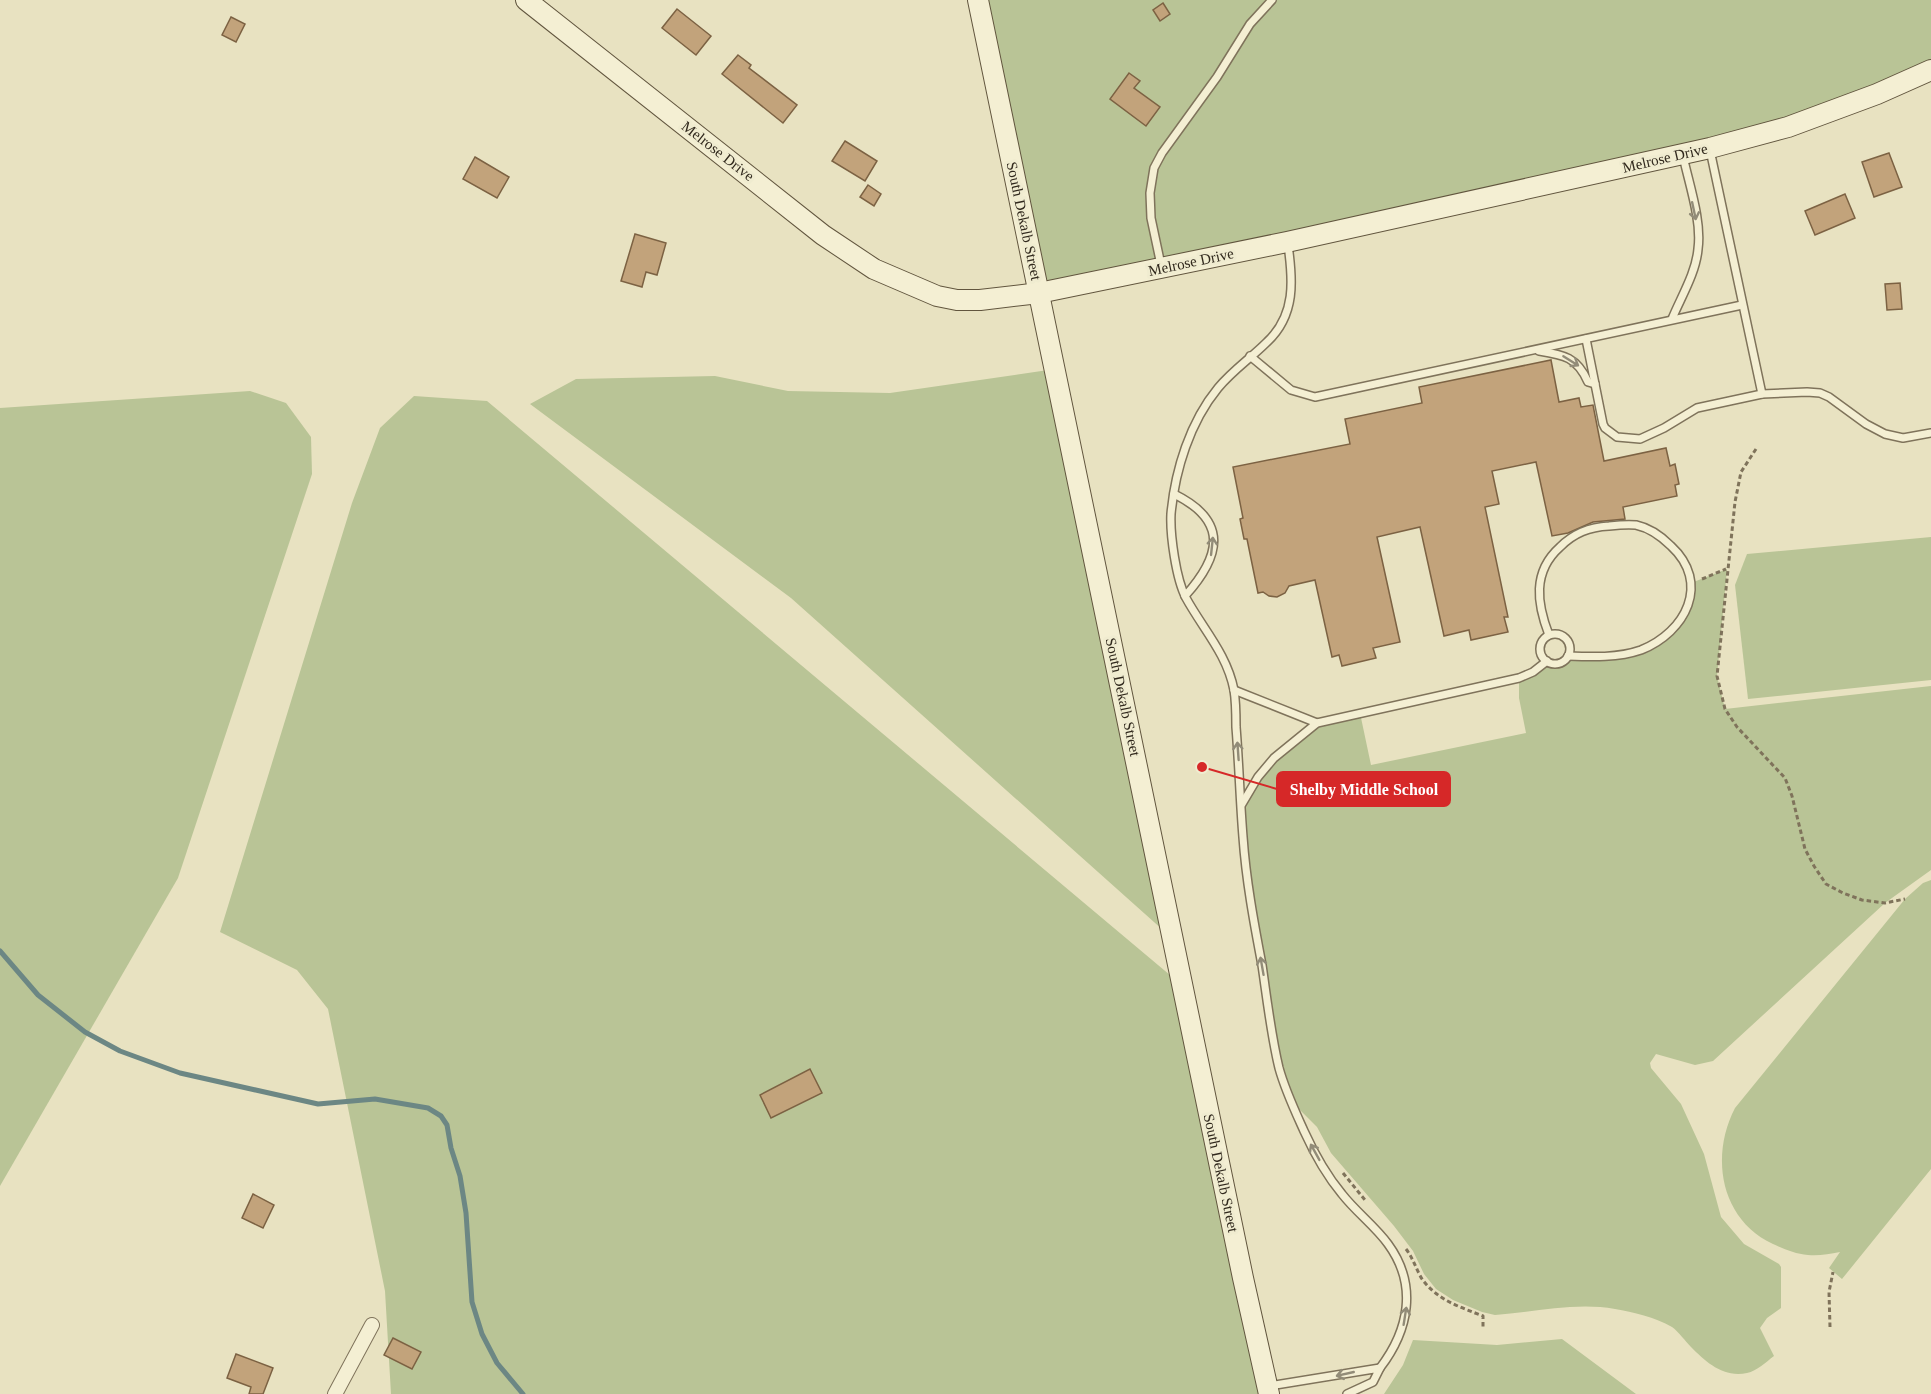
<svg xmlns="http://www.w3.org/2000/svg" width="1931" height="1394" font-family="'Times New Roman',serif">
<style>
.green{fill:#b9c496}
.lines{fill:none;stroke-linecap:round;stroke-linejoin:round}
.stream{stroke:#6c8784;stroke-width:5}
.building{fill:#c2a37b;stroke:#7c6243;stroke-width:1.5}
.lane-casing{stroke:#7f735b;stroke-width:10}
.street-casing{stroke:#7f735b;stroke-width:16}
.secondary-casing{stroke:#61553e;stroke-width:22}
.path{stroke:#7f735b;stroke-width:3;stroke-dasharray:4.5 3;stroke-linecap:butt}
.lane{stroke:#f4efd3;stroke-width:7}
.street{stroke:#f4efd3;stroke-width:14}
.secondary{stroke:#f4efd3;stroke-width:20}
.oneway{stroke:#928c78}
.labels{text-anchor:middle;stroke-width:6;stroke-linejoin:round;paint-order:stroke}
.street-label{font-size:15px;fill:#31291d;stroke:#f0ecd0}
.leader{fill:none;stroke:#d62828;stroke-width:2}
.callout-dot{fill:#d62828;stroke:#f0ecd0;stroke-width:2}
.callout{fill:#d62828;stroke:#d62828;stroke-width:2}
.callout-label{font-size:16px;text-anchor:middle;font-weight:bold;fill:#fff}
</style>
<rect width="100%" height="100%" fill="#e8e2c1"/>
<g class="green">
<polygon points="978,0 1931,0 1931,70 1824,113 1039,293"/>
<polygon points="1055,369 1173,939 791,598 530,404 576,379 715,376 788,391 890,393"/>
<polygon points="250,391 286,403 311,437 312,474 178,878 0,1186 0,408"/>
<polygon points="414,396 487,401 1183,986 1269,1394 391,1394 385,1291 328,1009 297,970 220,932 352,503 380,428"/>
<polygon points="1931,537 1931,680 1748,699 1735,585 1747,554"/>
<path d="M 1727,569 L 1717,676 L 1725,709 L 1931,686 L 1931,870 L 1885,903 L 1713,1061 L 1695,1065 L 1656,1054 L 1650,1063 L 1651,1068 L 1681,1104 L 1704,1154 L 1721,1217 L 1744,1244 L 1779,1264 L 1781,1267 L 1781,1308 L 1767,1318 L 1760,1328 L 1774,1356 C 1766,1362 1757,1371 1747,1373 C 1723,1378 1706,1362 1691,1347 C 1685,1341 1679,1332 1672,1327 C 1655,1317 1633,1312 1615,1309 C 1576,1302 1534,1312 1495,1315 L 1482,1312 L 1453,1300 L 1436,1289 L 1424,1274 L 1413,1251 L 1394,1226 L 1331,1153 L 1317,1127 L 1291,1101 L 1279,1067 L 1249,893 L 1242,804 L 1258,777 L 1317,723 L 1360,713 L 1371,765 L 1526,733 L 1519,698 L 1519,678 L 1547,661 L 1559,663 L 1568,656 L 1588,657 L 1642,649 L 1684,617 L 1691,583 Z"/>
<path d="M 1931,880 L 1931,1169 L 1842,1279 L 1829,1268 L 1840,1252 C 1829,1254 1819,1256 1808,1255 C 1795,1254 1784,1249 1773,1244 C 1720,1219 1710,1156 1735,1108 L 1905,899 L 1923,883 Z"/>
<polygon points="1562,1339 1636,1394 1384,1394 1403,1365 1413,1340 1497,1345"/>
</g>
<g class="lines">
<polyline class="stream" points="0,951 38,995 85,1032 120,1051 180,1073 318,1104 375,1099 428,1108 441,1116 447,1125 451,1148 460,1176 466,1213 472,1302 482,1334 497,1363 523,1394"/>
</g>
<g class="building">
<polygon points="1163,3 1170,14 1160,21 1153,10"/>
<polygon points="677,9 711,36 696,55 662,28"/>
<polygon points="231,17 245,24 236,42 222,35"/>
<polygon points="738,55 751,65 749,68 797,105 783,123 722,74"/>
<polygon points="1129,73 1140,81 1134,88 1160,107 1146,126 1110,99"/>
<polygon points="845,141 877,161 865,181 832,161"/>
<polygon points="1889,153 1902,187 1874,197 1862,162"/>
<polygon points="475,157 509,177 497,198 463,179"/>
<polygon points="868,185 881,194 874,206 860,197"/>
<polygon points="1845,194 1855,218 1815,235 1805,211"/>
<polygon points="635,234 666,243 657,275 646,272 642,287 621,281"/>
<polygon points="1900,283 1902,309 1887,310 1885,284"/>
<polygon points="1551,360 1559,402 1579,398 1581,407 1593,405 1604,461 1666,448 1670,466 1675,464 1679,484 1675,485 1677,496 1623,507 1625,519 1593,522 1568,533 1552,536 1536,462 1492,471 1499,504 1485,507 1508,617 1504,617 1508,632 1471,640 1469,630 1444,636 1420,527 1377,537 1400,642 1373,648 1376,658 1342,666 1339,655 1332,657 1315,580 1289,586 1285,593 1277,597 1269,596 1263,592 1258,593 1247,539 1244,539 1240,519 1243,518 1233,467 1350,444 1345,419 1422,403 1419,387"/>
<polygon points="810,1069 822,1093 771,1118 760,1095"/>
<polygon points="253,1194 274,1205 263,1228 242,1218"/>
<polygon points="393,1338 421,1352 412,1369 384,1355"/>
<polygon points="236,1354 273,1368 263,1394 249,1394 251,1387 227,1378"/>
</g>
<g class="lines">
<defs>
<g id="lane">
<polyline points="1710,150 1762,394"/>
<path d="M 1288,245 C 1293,280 1296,315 1267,342 C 1251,358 1233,370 1218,388 C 1190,422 1175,470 1171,514 C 1170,535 1176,579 1186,598 C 1203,629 1227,654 1234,690 C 1236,702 1236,715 1236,727 C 1239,764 1240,800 1243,837 C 1246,880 1254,923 1262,965 C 1267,999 1271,1035 1279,1068 C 1285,1090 1295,1111 1304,1131 C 1314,1153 1327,1176 1342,1194 C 1356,1212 1375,1226 1388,1244 C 1418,1285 1409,1330 1380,1368"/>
<polyline points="1161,265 1151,218 1150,193 1154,168 1162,153 1217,77 1250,24 1272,0"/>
<path d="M 1672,319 C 1681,297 1696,273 1698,249 C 1702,221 1689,184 1683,156"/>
<polyline points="1586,339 1603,424 1605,428 1617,437 1640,439 1664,428 1697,408 1762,394 1807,392 1820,393 1829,397 1866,424 1885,434 1903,438 1931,433"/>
<path d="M 1539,351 C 1564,355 1577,357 1588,382 L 1595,384"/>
<polyline points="1250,356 1291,390 1315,397 1742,305"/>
<path d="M 1174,494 C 1229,521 1221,556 1185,596"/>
<circle cx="1555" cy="649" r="15"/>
<path d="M 1549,635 C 1537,604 1532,572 1560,547 C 1574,533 1589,527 1609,526 C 1618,525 1627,524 1636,525 C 1650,528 1662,537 1671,546 C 1711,583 1686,632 1641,650 C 1618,658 1592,657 1568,656"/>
<polyline points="1234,690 1317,723"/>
<polyline points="1242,804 1258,777 1274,758 1317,723 1519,678 1533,672 1547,661"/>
<polyline points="1269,1386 1380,1368 1373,1382 1347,1394"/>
</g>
<polyline id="street" points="335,1394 372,1325"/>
<g id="secondary">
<polyline points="526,0 823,235 874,269 937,296 957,300 980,300 1039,293 1287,242 1710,148 1788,127 1877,94 1931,70"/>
<polyline points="978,0 1243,1278 1269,1394"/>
</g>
</defs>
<use href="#lane" class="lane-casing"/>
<use href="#street" class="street-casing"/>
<use href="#secondary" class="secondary-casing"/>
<g class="path">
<polyline points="1756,449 1741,472 1735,502 1717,676 1725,709 1737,727 1785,778 1792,796 1805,849 1814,866 1826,884 1843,893 1862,900 1885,903 1905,899"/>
<polyline points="1702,579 1726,569"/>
<polyline points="1343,1173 1365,1200"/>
<path d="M 1406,1249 C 1413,1258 1416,1269 1422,1279 C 1437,1300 1460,1307 1483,1316 L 1483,1329"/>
<polyline points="1830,1327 1829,1292 1833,1272"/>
</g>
<use href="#lane" class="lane"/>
<use href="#street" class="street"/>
<use href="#secondary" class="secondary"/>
</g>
<defs><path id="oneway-shaft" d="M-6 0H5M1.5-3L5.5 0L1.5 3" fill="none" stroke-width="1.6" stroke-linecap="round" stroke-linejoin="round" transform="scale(1.5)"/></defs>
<g class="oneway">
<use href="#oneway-shaft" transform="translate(1694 211) rotate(78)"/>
<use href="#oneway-shaft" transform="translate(1571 361) rotate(32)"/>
<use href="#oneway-shaft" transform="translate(1212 546) rotate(-84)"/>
<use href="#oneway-shaft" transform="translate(1238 751) rotate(-94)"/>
<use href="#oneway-shaft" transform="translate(1262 966) rotate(-100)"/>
<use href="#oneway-shaft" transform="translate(1315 1152) rotate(-119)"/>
<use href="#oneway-shaft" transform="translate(1405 1316) rotate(-81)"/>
<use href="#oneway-shaft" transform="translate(1345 1374) rotate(167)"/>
</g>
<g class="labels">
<g class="street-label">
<text transform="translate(718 151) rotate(38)" y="5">Melrose Drive</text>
<text transform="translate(1665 158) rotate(-13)" y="5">Melrose Drive</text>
<text transform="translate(1024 221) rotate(78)" y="5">South Dekalb Street</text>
<text transform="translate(1191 262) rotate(-12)" y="5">Melrose Drive</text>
<text transform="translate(1123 697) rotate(78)" y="5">South Dekalb Street</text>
<text transform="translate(1221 1173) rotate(78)" y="5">South Dekalb Street</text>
</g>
</g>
<path class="leader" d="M1202 767L1277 789"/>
<circle class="callout-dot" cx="1202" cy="767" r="6"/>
<rect class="callout" x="1277" y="772" width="173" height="34" rx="6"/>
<g class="callout-label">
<text x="1364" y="795">Shelby Middle School</text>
</g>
</svg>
